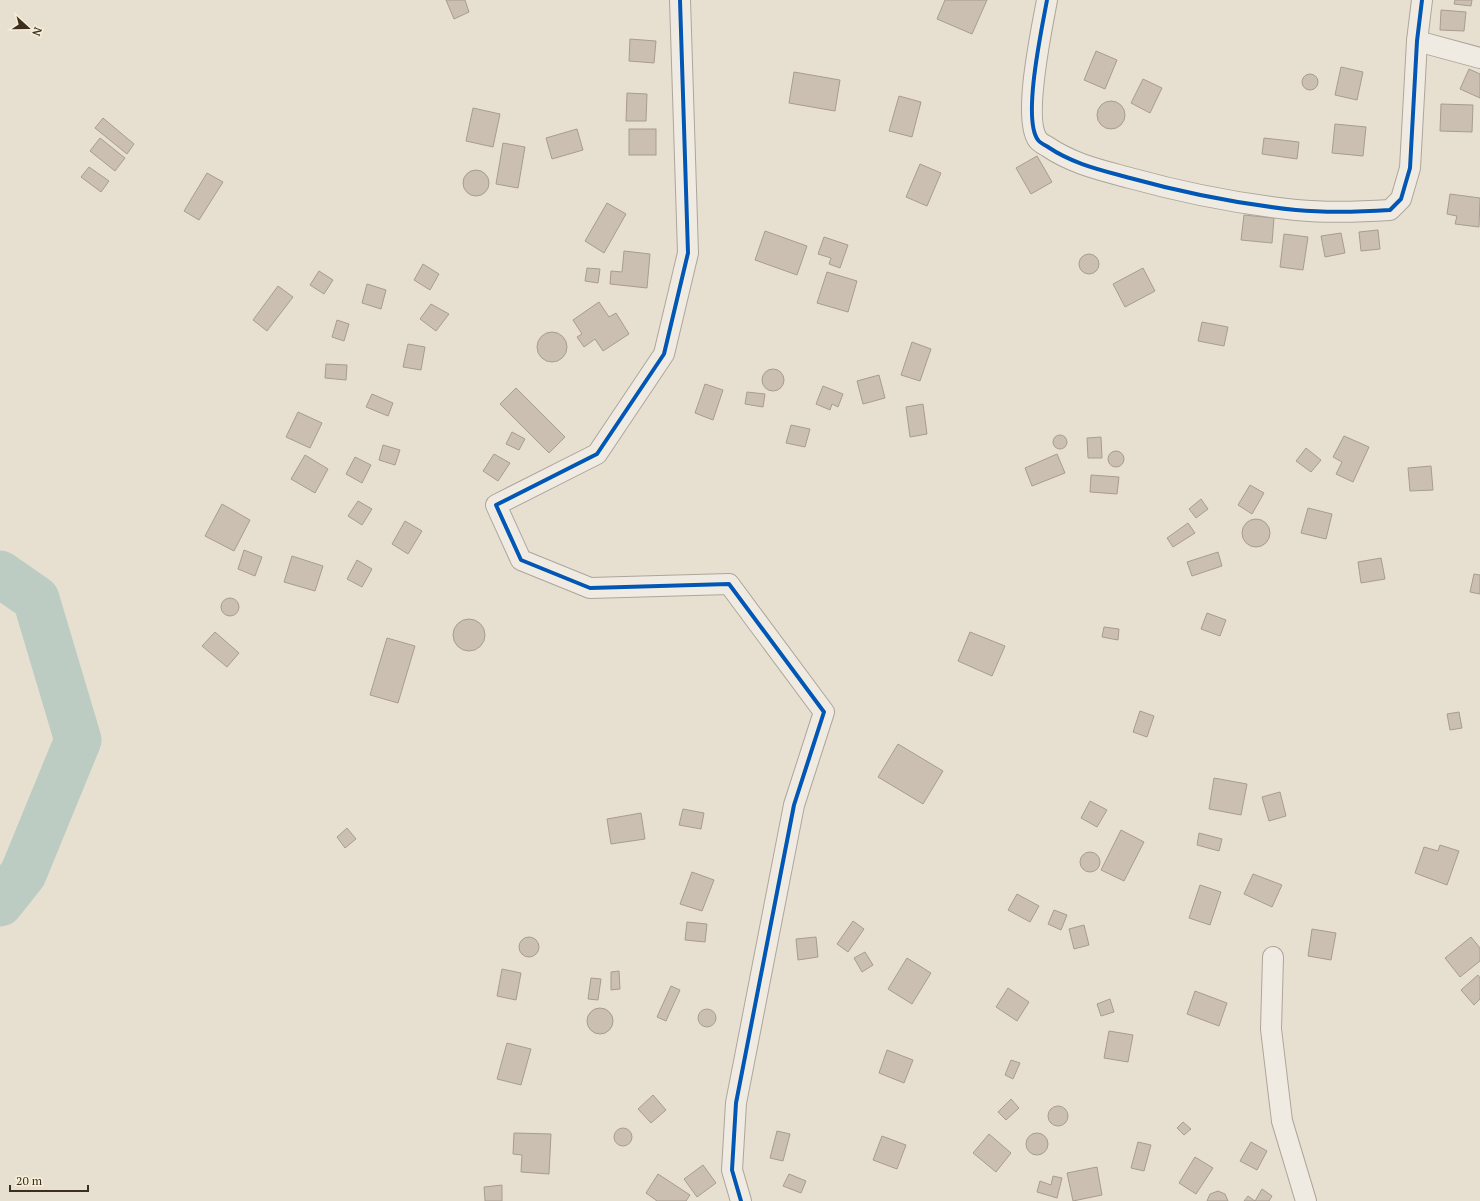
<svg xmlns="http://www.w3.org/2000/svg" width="1480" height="1201" font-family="'PT Serif',serif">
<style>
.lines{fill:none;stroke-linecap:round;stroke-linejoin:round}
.river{stroke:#bcccc2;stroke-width:47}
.building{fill:#cbbfb2;stroke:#a89c90}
.street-casing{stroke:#ada599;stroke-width:22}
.street{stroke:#efebe3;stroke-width:20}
.cycleway-casing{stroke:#f7eed8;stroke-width:6}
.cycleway{stroke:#0057b8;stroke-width:4}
</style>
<rect width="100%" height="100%" fill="#e7e0d1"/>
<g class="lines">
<polyline class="river" points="0,574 36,599 78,740 23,874 0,903"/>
</g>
<g class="building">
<polygon points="446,0 465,0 469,12 454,19"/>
<polygon points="945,0 987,0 972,34 937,19"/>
<polygon points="1455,0 1472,0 1471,6 1454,4"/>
<polygon points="1441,10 1466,12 1464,31 1440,30"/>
<polygon points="630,39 656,41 654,63 629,61"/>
<polygon points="1096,51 1117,60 1105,89 1084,80"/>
<polygon points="1341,67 1363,72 1357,100 1335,95"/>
<polygon points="1469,69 1480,74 1480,98 1460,89"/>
<polygon points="794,72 840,80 835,111 789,103"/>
<circle cx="1310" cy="82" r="8"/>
<polygon points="1143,79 1162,88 1150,113 1131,103"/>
<polygon points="627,93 647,94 646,121 626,121"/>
<polygon points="899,96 921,102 912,137 889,131"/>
<circle cx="1111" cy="115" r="14"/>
<polygon points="1441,104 1473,105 1472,132 1440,131"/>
<polygon points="473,108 500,114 493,147 466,141"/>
<polygon points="103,118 134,144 127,154 95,128"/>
<polygon points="1335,124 1366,127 1363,156 1332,153"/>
<polygon points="577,129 583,150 552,159 546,138"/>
<rect x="629" y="129" width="27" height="26"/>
<polygon points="100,138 125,158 115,171 90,151"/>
<polygon points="1264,138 1299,142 1297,159 1262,154"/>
<polygon points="503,143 525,147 518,188 496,184"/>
<polygon points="1037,156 1052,182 1031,194 1016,168"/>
<polygon points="920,164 941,173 927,206 906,197"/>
<polygon points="89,167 109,181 101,192 81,177"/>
<circle cx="476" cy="183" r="13"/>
<polygon points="207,173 223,182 199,220 184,211"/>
<polygon points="1450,194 1480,198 1479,227 1455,224 1457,216 1447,214"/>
<polygon points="607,203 626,214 604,253 585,241"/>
<polygon points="1244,215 1274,218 1272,243 1241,240"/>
<polygon points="1378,230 1380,249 1361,251 1359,232"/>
<polygon points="765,231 807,246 797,275 755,260"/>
<polygon points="1341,233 1345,253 1325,257 1321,236"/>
<polygon points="1284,234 1308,237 1303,270 1280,267"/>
<polygon points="824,237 848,245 840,268 829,264 831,258 818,254"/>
<polygon points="624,251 650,254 647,288 610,284 611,271 622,272"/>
<circle cx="1089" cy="264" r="10"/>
<polygon points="423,264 439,274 430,290 414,280"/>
<polygon points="587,268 600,269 598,283 585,281"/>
<polygon points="1143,268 1155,291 1125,307 1113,284"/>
<polygon points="319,271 333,280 324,294 310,285"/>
<polygon points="827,272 857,281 848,312 817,303"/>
<polygon points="367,284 386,290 381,309 362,303"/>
<polygon points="278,286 293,297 267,331 253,320"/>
<polygon points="599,302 609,317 616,313 629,334 603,351 595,339 584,347 577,337 582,334 573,320"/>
<polygon points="431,304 449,314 436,331 420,319"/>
<polygon points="337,320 349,324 344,341 332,337"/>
<polygon points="1202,322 1228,327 1224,346 1198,341"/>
<circle cx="552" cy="347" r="15"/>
<polygon points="912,342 931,349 920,381 901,375"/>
<polygon points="408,344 425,347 421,370 403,367"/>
<polygon points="326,364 347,365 346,380 325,378"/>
<circle cx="773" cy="380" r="11"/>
<polygon points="879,375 885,398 863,404 857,381"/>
<polygon points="705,384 723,390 713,420 695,413"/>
<polygon points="823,386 843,394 838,407 832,404 830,410 816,404"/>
<polygon points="516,388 565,437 549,453 500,404"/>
<polygon points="747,392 765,394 763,407 745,404"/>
<polygon points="372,394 393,403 388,416 366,407"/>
<polygon points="923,404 927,434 910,437 906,407"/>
<polygon points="298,412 322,423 310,448 286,437"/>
<polygon points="791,425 810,429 805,447 786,443"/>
<polygon points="512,432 525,439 519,450 506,444"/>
<circle cx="1060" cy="442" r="7"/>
<polygon points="1344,436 1369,447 1353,482 1336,474 1342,462 1333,457"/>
<polygon points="1101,437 1102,458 1088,458 1087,438"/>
<polygon points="383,445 400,450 395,465 379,460"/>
<polygon points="1306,448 1321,460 1311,472 1296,461"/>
<circle cx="1116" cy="459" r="8"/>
<polygon points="494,454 510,463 498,481 483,471"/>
<polygon points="1057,454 1065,473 1032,486 1025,468"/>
<polygon points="305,455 328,469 315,493 291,479"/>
<polygon points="355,457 371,465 362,483 346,474"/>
<polygon points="1431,466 1433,490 1410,491 1408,468"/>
<polygon points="1091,475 1119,477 1117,494 1090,492"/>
<polygon points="1250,485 1264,493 1252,514 1238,505"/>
<polygon points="1201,499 1208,509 1196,518 1189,509"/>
<polygon points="358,501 372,509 362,525 348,516"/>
<polygon points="222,504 250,520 234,551 205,536"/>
<polygon points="1308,508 1332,514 1326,539 1301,533"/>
<circle cx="1256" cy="533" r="14"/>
<polygon points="405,521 422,531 408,554 392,544"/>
<polygon points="1188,523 1195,533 1173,547 1167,538"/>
<polygon points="244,550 262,557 255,576 238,569"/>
<polygon points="1218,552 1222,566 1192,576 1187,562"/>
<polygon points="292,556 323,566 315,591 284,582"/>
<polygon points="1381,558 1385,579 1361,583 1358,562"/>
<polygon points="357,560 372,569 362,587 347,579"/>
<polygon points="1474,574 1480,575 1480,594 1470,592"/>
<circle cx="230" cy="607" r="9"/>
<polygon points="1207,613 1226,620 1220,636 1201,629"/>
<circle cx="469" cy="635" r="16"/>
<polygon points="1104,627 1119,629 1118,640 1102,637"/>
<polygon points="215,632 239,653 227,667 202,646"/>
<polygon points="970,632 1005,646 992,676 958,661"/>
<polygon points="387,638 415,646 398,703 370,695"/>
<polygon points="1140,711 1154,716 1147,737 1133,732"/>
<polygon points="1459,712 1462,728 1450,730 1447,714"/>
<polygon points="898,744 943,771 923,804 878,777"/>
<polygon points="1214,778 1247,784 1241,815 1209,809"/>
<polygon points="1280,792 1286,816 1269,821 1262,797"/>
<polygon points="1090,801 1107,810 1097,827 1081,818"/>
<polygon points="683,809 704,813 701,829 679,825"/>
<polygon points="641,813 645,839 611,844 607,819"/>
<polygon points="347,828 356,839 345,848 337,837"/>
<polygon points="1121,830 1144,842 1124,881 1101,870"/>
<polygon points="1199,833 1222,839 1219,851 1197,845"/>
<polygon points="1440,845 1459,851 1447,885 1415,873 1424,847 1438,851"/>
<circle cx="1090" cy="862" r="10"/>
<polygon points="692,872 714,880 702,911 680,904"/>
<polygon points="1253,874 1282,885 1272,907 1244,894"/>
<polygon points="1200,885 1221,892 1210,925 1189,918"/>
<polygon points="1017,894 1039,906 1030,922 1008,910"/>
<polygon points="1054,910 1067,915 1061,930 1048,924"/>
<polygon points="853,921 864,929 848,952 837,944"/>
<polygon points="687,922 707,924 705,942 685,940"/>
<polygon points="1084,925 1089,945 1074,949 1069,929"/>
<polygon points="1312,929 1336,933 1331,960 1308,956"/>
<polygon points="816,937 818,957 798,960 796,939"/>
<polygon points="1471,937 1480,948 1480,961 1460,977 1445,958"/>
<circle cx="529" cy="947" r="10"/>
<polygon points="865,952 873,965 862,972 854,958"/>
<polygon points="907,958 931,973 912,1004 888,989"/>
<polygon points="502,969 521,973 516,1000 497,996"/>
<polygon points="619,971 620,989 611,990 611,972"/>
<polygon points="1478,975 1480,978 1480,999 1474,1005 1461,990"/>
<polygon points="591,978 601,979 598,1000 588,999"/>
<polygon points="671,986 680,990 666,1021 657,1017"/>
<polygon points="1008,988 1029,1002 1017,1021 996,1007"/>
<polygon points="1195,991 1227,1003 1219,1026 1187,1014"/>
<polygon points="1110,999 1114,1012 1101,1016 1097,1004"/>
<circle cx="600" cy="1021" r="13"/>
<circle cx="707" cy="1018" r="9"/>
<polygon points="1109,1031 1133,1035 1128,1062 1104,1058"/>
<polygon points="507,1043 531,1049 521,1085 497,1079"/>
<polygon points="887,1050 913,1060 904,1083 879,1073"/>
<polygon points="1011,1060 1020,1063 1013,1079 1005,1075"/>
<polygon points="653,1095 666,1110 651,1123 638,1109"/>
<polygon points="1011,1099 1019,1108 1006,1120 998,1112"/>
<circle cx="1058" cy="1116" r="10"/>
<polygon points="1183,1122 1191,1129 1184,1135 1177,1128"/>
<circle cx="623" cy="1137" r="9"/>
<polygon points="777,1131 790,1134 783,1161 770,1158"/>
<polygon points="514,1133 551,1134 549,1174 521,1172 522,1155 513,1154"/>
<circle cx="1037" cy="1144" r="11"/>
<polygon points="989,1134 1011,1153 996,1172 973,1153"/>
<polygon points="882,1136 906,1145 897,1169 873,1160"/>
<polygon points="1138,1142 1151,1145 1144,1171 1131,1168"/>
<polygon points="1251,1142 1267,1151 1257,1170 1240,1161"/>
<polygon points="1195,1157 1213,1168 1196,1194 1179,1183"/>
<polygon points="703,1165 716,1183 697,1197 684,1179"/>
<polygon points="1097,1167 1102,1195 1073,1201 1067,1173"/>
<polygon points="658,1174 690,1195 686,1201 657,1201 646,1193"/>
<polygon points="789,1174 806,1181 801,1193 783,1186"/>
<polygon points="1053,1176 1062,1178 1057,1198 1037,1192 1040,1181 1051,1185"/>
<polygon points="502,1185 502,1201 485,1201 484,1187"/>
<polygon points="1262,1189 1272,1196 1269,1201 1244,1201 1248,1196 1255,1201"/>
<polygon points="1218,1191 1225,1194 1228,1201 1207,1201 1210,1194"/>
</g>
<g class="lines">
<defs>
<g id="street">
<polyline points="680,0 688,253 664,354 597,454 496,505 521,560 590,588 729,584 824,712 794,805 736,1103 732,1170 741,1201"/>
<path d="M 1047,0 C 1042,28 1022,119 1038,140 C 1040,143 1045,145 1048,147 C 1073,164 1101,170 1130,178 C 1184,193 1240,204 1296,210 C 1328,213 1359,212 1390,210 L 1401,199 L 1410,168 L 1417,41 L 1422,0"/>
<polyline points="1417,41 1480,58"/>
<polyline points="1273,957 1271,1029 1282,1121 1306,1201"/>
</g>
</defs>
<use href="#street" class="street-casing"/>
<use href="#street" class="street"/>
<defs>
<g id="cycleway">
<polyline points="680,0 688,253 664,354 597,454 496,505 521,560 590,588 729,584 824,712 794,805 736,1103 732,1170 741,1201"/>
<path d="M 1047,0 C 1042,28 1022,119 1038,140 C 1040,143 1045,145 1048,147 C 1073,164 1101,170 1130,178 C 1184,193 1240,204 1296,210 C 1328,213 1359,212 1390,210 L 1401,199 L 1410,168 L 1417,41 L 1422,0"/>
</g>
</defs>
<use href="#cycleway" class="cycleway-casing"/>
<use href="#cycleway" class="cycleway"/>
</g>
<g transform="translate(28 28) rotate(111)" stroke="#f7eed8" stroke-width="3" paint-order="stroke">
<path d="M0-3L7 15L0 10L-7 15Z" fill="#3d2e20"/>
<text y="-6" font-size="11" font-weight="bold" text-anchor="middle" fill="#3d2e20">N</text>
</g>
<path d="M10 1185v6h78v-6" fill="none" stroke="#3d2e20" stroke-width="2"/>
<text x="16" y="1185" font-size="12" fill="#3d2e20" stroke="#f7eed8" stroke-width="3" paint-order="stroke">20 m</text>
</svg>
